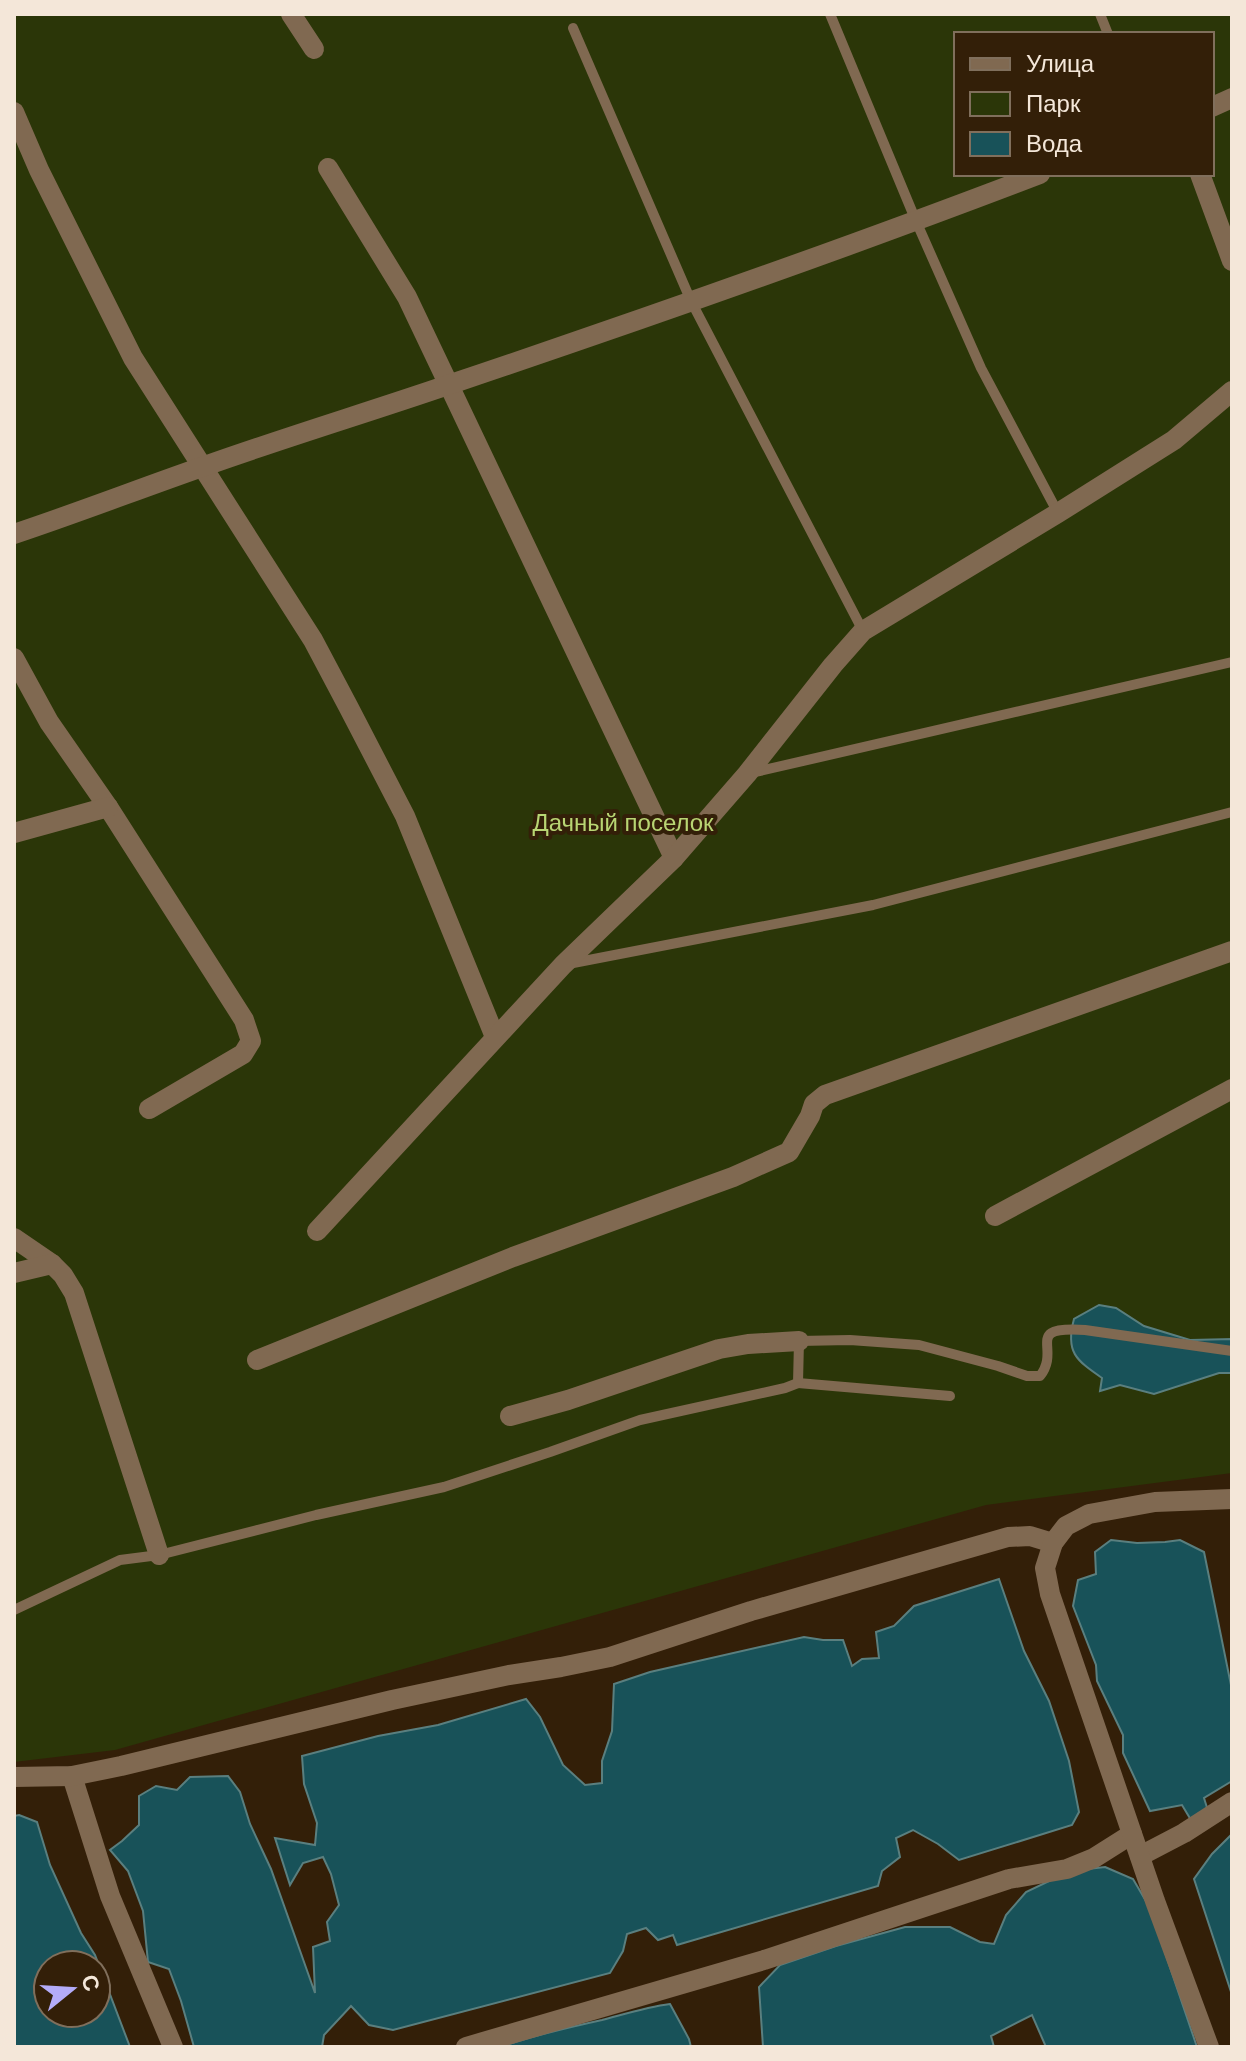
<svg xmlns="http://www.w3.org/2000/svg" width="1246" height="2061" font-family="Helvetica,sans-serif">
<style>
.green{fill:#2b3608;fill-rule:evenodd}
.water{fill:#185259;stroke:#5a7f7f;stroke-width:2;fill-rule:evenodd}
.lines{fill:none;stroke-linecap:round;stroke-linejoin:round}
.lane{stroke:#806951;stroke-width:10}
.street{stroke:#806951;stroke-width:20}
.secondary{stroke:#806951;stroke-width:20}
.labels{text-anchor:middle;stroke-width:8;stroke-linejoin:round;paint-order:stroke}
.park-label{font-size:24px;fill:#b8d573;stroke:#331f08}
</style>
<rect width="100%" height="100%" fill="#331f08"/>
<path class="green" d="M 14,14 L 1232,14 L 1232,1473 L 986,1505 L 115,1750 L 14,1762 ZM 956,34 L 1212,34 L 1212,174 L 956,174 Z"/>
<g class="water">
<path d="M 1099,1305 L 1116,1308 L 1144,1326 L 1190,1340 L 1232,1339 L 1232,1373 L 1219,1373 L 1154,1394 L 1120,1385 L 1100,1391 L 1102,1378 C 1076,1360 1065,1352 1074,1319 Z"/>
<polygon points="1111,1540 1137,1543 1165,1542 1180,1540 1204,1552 1232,1690 1232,1781 1204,1798 1209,1814 1191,1820 1182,1805 1150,1811 1123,1753 1123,1735 1097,1681 1096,1665 1073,1606 1078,1580 1096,1574 1095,1552"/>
<polygon points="999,1579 1024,1651 1049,1701 1069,1761 1079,1812 1072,1825 959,1860 938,1844 913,1830 896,1838 900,1857 882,1871 878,1886 677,1945 673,1935 658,1940 646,1928 627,1934 623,1951 610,1973 393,2030 369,2025 351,2006 324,2035 322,2047 194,2047 181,2001 169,1969 148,1962 143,1911 128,1871 110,1850 122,1841 139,1825 139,1796 156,1786 177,1790 190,1777 228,1776 240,1792 250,1824 271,1869 315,1993 313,1947 330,1941 327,1922 339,1905 331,1874 323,1857 303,1863 290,1885 275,1838 315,1845 317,1823 304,1784 302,1756 378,1736 438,1725 526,1699 540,1717 563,1765 585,1785 602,1783 602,1761 612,1731 614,1684 650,1672 804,1637 823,1640 843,1640 852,1666 862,1659 879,1658 876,1632 894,1626 914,1606"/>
<path d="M 19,1815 L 37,1822 L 50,1865 L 81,1933 L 95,1955 L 130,2047 L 14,2047 L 14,1816 ZM 96,1965 L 96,2013 L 48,2013 L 48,1965 Z"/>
<polygon points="1232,1834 1232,1995 1194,1879 1212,1854"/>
<polygon points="1105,1867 1133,1879 1150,1908 1197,2047 1046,2047 1032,2015 991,2036 994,2047 763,2047 759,1987 780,1965 836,1946 905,1927 950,1927 980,1942 994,1944 1006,1915 1026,1892 1070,1871"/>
<path d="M 670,2004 L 689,2039 L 691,2047 L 505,2047 L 509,2044 C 540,2034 570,2027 602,2020 C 625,2014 647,2007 670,2004 Z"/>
</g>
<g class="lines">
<g class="lane">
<polyline points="830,14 916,221 981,368 1058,513"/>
<polyline points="1100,14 1108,34"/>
<polyline points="573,28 691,301 863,631"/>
<polyline points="751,773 1232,662"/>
<polyline points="568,964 873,905 1232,812"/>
<polyline points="798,1383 950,1396"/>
<path d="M 14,1610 L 120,1560 L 159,1555 L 316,1515 L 444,1487 L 550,1452 L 640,1420 L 785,1388 L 798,1383 L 799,1341 L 850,1340 L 919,1345 L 998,1366 L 1027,1376 L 1040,1376 C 1062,1348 1022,1326 1085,1330 L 1232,1351"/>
</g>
<g class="street">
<polyline points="291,14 314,49"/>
<polyline points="14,112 39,170 133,358 313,640 349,708 405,816 495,1037"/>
<polyline points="328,168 407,297 674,858"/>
<polyline points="1200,174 1232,261"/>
<polyline points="14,658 49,722 108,807 244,1020 251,1041 243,1054 149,1109"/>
<polyline points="14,833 108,807"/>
<polyline points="995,1216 1232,1089"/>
<polyline points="317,1231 563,965 674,858 747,774 833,665 863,631 1058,513 1174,440 1232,391"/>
<polyline points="14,1238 52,1264 63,1275 74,1293 159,1555"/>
<polyline points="14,1273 52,1264"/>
<polyline points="257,1360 513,1257 733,1177 789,1152 810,1116 814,1104 825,1095 1232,951"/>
<polyline points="510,1416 568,1400 719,1349 748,1344 799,1341"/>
<polyline points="72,1776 110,1896 173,2047"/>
<polyline points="14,1777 72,1776 121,1766 392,1700 509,1675 561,1667 610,1657 751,1611 1008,1537 1030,1536 1053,1543"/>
<polyline points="1140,1856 1184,1833 1232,1802"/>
<polyline points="466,2047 764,1960 1009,1879 1067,1869 1094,1858 1132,1834"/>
<polyline points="1209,2047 1155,1901 1050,1594 1045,1568 1053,1543 1066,1526 1089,1514 1155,1502 1232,1499"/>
</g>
<g class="secondary">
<polyline points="1212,107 1232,98"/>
<path d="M 14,534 C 77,513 139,489 202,467 C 283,438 366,413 448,385 C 647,318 844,249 1040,174"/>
</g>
</g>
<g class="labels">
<g class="park-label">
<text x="623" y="831">Дачный поселок</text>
</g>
</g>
<rect width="1246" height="2061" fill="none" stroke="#f4e7d9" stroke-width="32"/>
<rect x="954" y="32" width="260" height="144" fill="#331f08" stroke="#806f5c" stroke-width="2"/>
<rect x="970" y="58" width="40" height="12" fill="#806951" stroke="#806f5c" stroke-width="2"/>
<text x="1026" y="72" font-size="24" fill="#f4e7d9">Улица</text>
<rect x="970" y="92" width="40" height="24" fill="#2b3608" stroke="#806f5c" stroke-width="2"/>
<text x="1026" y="112" font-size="24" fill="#f4e7d9">Парк</text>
<rect x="970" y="132" width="40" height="24" fill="#185259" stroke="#806f5c" stroke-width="2"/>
<text x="1026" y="152" font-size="24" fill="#f4e7d9">Вода</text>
<g transform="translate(72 1989) rotate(72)"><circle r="38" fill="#331f08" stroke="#806f5c" stroke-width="2"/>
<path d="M0-6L14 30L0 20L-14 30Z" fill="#b4acf9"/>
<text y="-12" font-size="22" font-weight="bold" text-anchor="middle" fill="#f4e7d9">С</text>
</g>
</svg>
